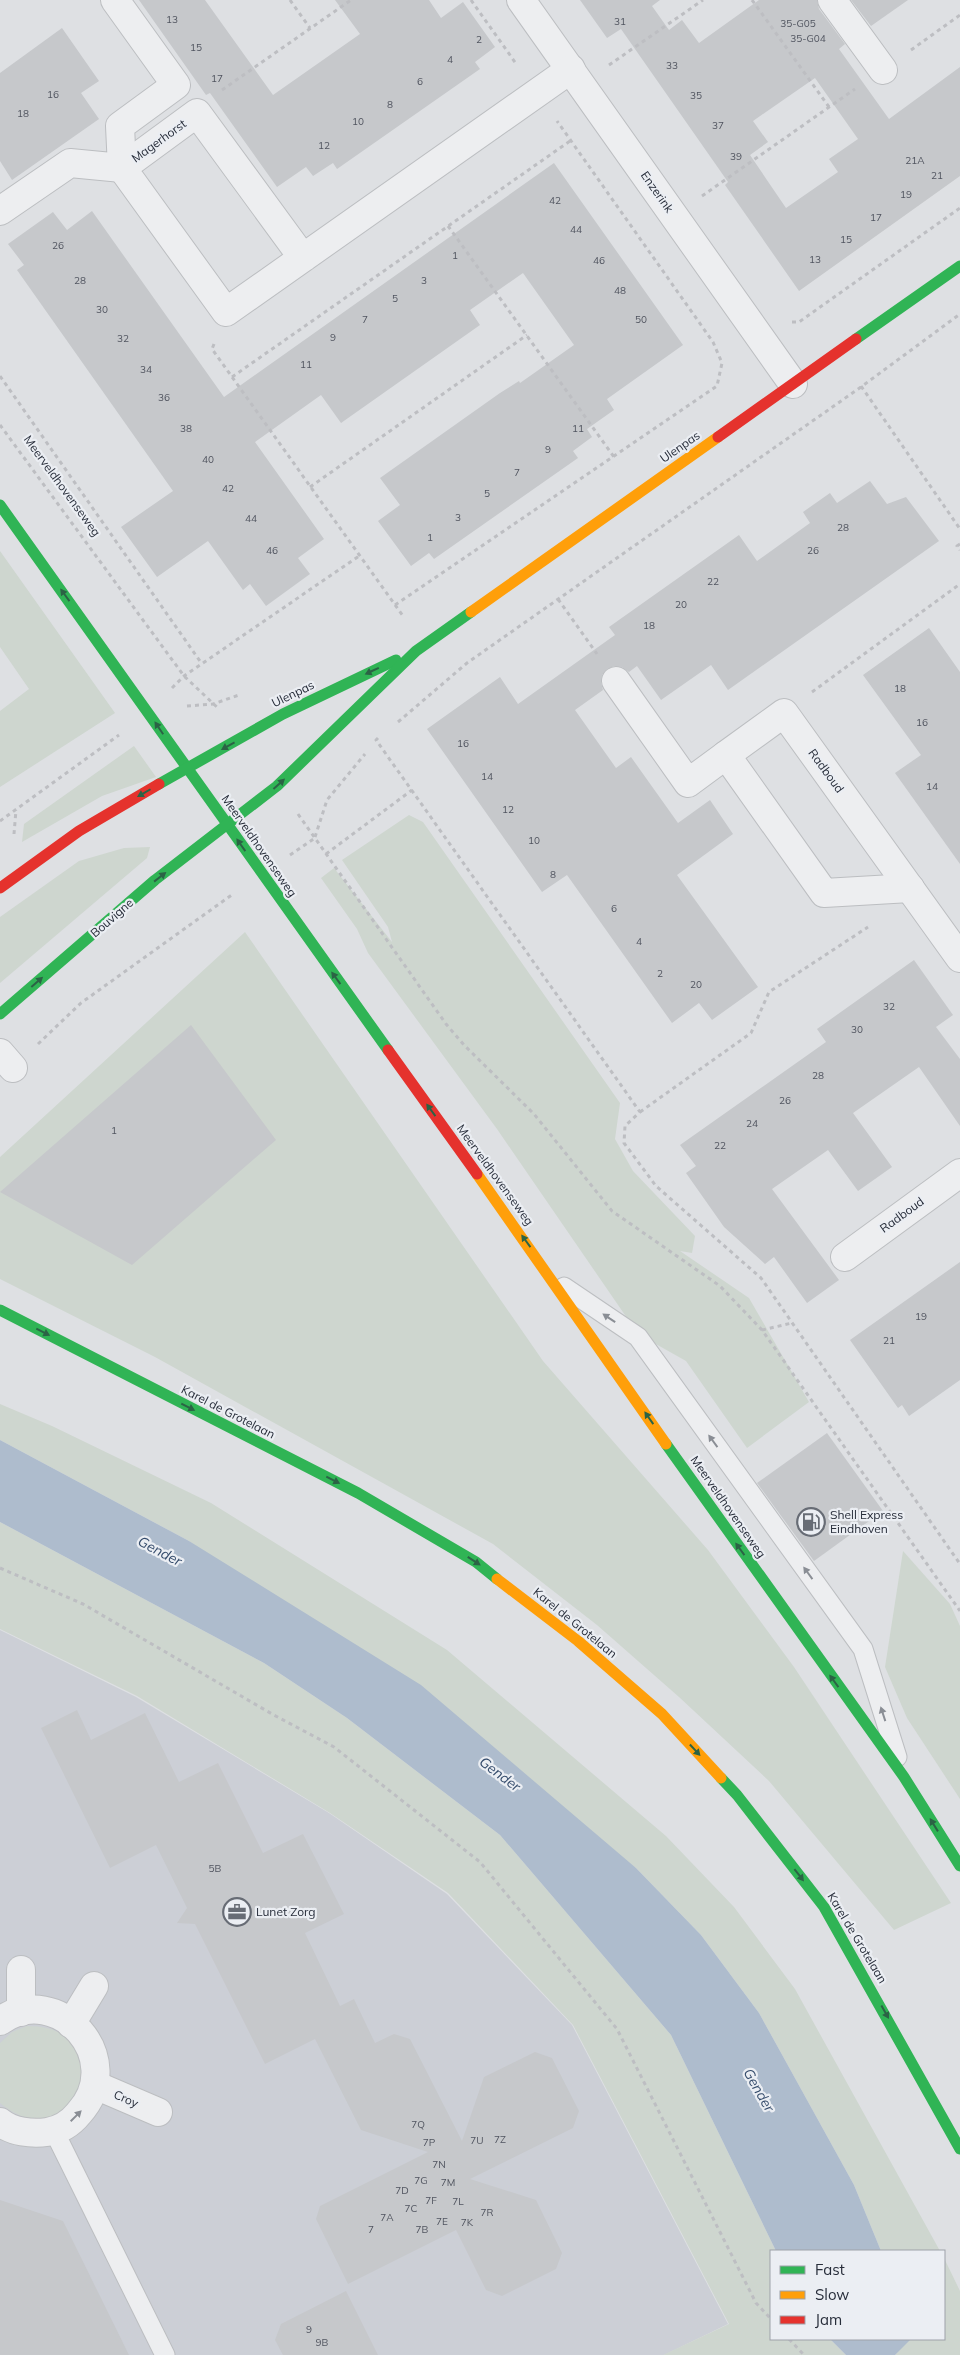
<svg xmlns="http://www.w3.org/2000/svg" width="960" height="2355" font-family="Mulish,sans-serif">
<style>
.built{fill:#cccfd6}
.green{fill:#ced6cf}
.water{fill:#aebccd}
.building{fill:#c6c8cb;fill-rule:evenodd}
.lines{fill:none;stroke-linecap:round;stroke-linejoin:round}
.lane-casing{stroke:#bcbec1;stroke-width:21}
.street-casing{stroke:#bcbec1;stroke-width:30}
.path{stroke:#bdbec2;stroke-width:3;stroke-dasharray:4 4;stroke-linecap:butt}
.lane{stroke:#edeef0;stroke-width:19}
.street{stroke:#edeef0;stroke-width:28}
.fast{stroke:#30b455;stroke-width:11}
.slow{stroke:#ff9f0a;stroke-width:11}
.jam{stroke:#e5322d;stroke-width:11}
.oneway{fill:#2b6345}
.oneway2{fill:#8a8e95}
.labels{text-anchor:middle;stroke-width:4.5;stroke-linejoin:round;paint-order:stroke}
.number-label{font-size:10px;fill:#50545f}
.street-label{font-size:12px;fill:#272d3a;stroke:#ebeef3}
.poi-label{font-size:12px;fill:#272d3a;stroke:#ebeef3;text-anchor:start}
.water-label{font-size:14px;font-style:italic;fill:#344b6b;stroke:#ebeef3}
</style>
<rect width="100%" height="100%" fill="#dee0e3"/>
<polygon class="built" points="0,1630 136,1697 329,1813 447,1894 572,2025 728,2324 664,2355 0,2355"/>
<g class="green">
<polygon points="0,551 115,713 0,787 0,711 29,689 0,647"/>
<polygon points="134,746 156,777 102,796 22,842 24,824"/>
<polygon points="409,815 423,822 620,1103 615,1139 633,1171 695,1236 692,1253 680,1251 749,1298 809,1402 747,1448 686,1361 638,1334 497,1129 368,953 357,929 321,878 334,868 392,942 388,927 342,860"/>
<polygon points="150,847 147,858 0,983 0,917 79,861 124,848"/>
<polygon points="245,932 543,1361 708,1550 794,1667 951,1903 894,1930 769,1781 679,1697 597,1625 493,1544 155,1357 0,1279 0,1157"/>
<polygon points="0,1404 52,1426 211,1503 447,1650 666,1836 734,1907 795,1989 940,2251 881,2251 854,2185 759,2013 701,1935 636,1868 189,1541 0,1440"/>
<polygon points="0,1522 264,1663 347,1718 500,1835 671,2035 776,2251 771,2251 771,2339 830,2339 846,2355 663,2355 729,2324 573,2025 448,1893 330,1813 137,1696 0,1629"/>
<polygon points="903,1551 950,1604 960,1626 960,1799 907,1718 885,1667"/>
<path d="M 27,2026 C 125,2025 76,2166 0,2103 L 0,2043 L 12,2032 Z"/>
<polygon points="944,2258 960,2291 960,2355 895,2355 909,2339 944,2339"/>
</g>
<g class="water">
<polygon points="0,1440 189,1541 421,1685 636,1868 701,1935 759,2013 854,2185 881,2251 776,2251 671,2035 500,1835 347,1718 264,1663 0,1522"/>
<polygon points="830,2339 909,2339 910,2340 895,2355 846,2355"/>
</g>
<g class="building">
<polygon points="139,0 205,0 273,95 360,34 335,0 429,0 441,18 463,2 495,47 475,62 480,69 337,169 333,163 313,176 306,167 277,187 210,93 206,95"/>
<path d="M 580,0 L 660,0 L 652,6 L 669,30 L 682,20 L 699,43 L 759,0 L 817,0 L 819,9 L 845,44 L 839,49 L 889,119 L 960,67 L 960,176 L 799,291 L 725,185 L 728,182 L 621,29 L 607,38 ZM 815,78 L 858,139 L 829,159 L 838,172 L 786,208 L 750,155 L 768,142 L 753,121 Z"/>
<polygon points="851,0 908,0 871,26"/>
<polygon points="62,28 99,81 81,93 99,119 12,180 0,161 0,73"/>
<polygon points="554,163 683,345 607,399 614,410 587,429 592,437 573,451 578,458 434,559 429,553 411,566 378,521 400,505 380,478 500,393 519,381 520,383 574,345 523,273 470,310 480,325 341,423 321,395 255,442 324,539 298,558 310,574 266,606 250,584 243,590 208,541 157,577 121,527 173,491 17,270 24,265 8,244 53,212 67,230 92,211 224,397"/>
<polygon points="870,481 887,504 906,497 939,541 728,690 711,665 661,700 637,666 629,672 622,667 614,666 607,669 602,675 601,683 603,690 575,710 616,768 631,757 678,823 710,800 733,834 677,875 758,987 712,1020 699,1003 672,1023 567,875 542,892 427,729 500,677 518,704 615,635 609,627 739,535 757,561 810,523 803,512 830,493 837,503"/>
<polygon points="929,628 960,672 960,864 895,773 921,755 863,675"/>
<polygon points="914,960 953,1015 936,1027 960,1059 960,1126 919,1067 853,1113 892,1167 858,1191 828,1150 772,1189 839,1280 807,1303 774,1257 765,1264 724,1227 686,1173 696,1166 680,1145 826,1042 817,1029"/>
<polygon points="191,1025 276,1140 132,1265 0,1192"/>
<polygon points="960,1262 960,1380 909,1416 902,1405 898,1408 850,1340"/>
<polygon points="827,1433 883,1511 814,1561 757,1483"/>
<polygon points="77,1710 91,1740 145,1713 179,1782 218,1763 263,1853 303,1834 344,1914 305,1933 340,2006 354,1999 375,2043 394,2034 410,2039 462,2141 484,2077 535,2052 552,2058 579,2111 573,2128 470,2179 536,2200 562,2253 556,2269 502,2296 486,2290 456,2230 348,2284 316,2219 320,2206 428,2152 361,2130 315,2039 265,2064 195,1924 177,1923 187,1908 156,1845 110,1868 41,1728"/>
<polygon points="0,2200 63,2221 129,2355 0,2355"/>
<polygon points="346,2291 378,2355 283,2355 275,2340 281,2324"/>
</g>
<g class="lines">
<defs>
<g id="lane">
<polyline points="564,1287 638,1337 863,1649 897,1757"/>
<polyline points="54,2131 165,2355"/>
</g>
<g id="street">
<polyline points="521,0 793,384"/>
<polyline points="832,0 883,70"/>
<polyline points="0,211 70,163 122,168 120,126 176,85 115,0"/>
<polyline points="303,258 197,113 122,168 226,312 571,69"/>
<polyline points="616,681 688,783 726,755 824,893 910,888"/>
<polyline points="726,755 784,713 960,958"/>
<polyline points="0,1053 13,1068"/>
<polyline points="845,1257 960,1173"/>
<polyline points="21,2012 21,1970"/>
<path d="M 0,2021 C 58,1980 128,2059 79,2113 C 71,2123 60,2130 47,2132 C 32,2134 12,2132 0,2122"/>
<polyline points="71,2024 94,1986"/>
<polyline points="95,2085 158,2112"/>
</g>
</defs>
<use href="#lane" class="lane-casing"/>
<use href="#street" class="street-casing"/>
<g class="path">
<polyline points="290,0 310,28"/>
<polyline points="471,0 517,65"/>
<polyline points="752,0 829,107"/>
<polyline points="911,50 960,15"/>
<polyline points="609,65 703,0"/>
<polyline points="222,90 351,0"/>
<polyline points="702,196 855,89"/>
<polyline points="448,226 614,457"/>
<polyline points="792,322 799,322 960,208"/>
<polyline points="214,344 212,349 403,616"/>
<polyline points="0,376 202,664"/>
<polyline points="232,377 570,141"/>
<polyline points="861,386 960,529"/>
<polyline points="0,425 184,676 219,709"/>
<polyline points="310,487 527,335"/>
<polyline points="960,544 957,546 960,550"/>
<polyline points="558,599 597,654"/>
<polyline points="395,605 717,386 722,363 713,342 557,121"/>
<polyline points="172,688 184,676 359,556"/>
<polyline points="812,692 960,584"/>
<polyline points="187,706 213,704 239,695"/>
<polyline points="398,722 467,663 861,387 960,314"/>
<polyline points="378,738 376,740 640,1112 625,1126 624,1143 656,1186 761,1278 960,1564"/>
<polyline points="298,814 446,1024 464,1045 534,1114 612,1211 720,1286 762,1330 960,1611"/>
<polyline points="0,821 119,735"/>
<polyline points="14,834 16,810"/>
<polyline points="315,837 327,800 365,754"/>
<polyline points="326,854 412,790"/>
<polyline points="290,855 315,838"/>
<polyline points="38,1044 81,1003 233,894"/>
<polyline points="640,1112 751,1033 769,992 868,927"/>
<polyline points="762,1330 792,1323"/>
<polyline points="0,1568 83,1604 272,1714 334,1747 480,1862 617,2029 756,2303 771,2319"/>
<polyline points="789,2339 804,2355"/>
</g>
<use href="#lane" class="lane"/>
<use href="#street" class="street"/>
<g class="fast">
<polyline points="856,339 960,266"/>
<polyline points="0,505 388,1050"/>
<polyline points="159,784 283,714 396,660"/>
<polyline points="0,1014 155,880 277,786 416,651 471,612"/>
<polyline points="0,1310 358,1493 476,1562 497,1579"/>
<polyline points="666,1444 904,1777 960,1866"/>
<polyline points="721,1778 737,1795 824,1907 960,2149"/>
</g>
<g class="slow">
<polyline points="471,612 718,437"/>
<polyline points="477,1174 666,1444"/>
<polyline points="497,1579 578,1641 662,1714 721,1778"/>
</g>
<g class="jam">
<polyline points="718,437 856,339"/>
<polyline points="0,888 79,831 159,784"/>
<polyline points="388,1050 477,1174"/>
</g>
</g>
<defs><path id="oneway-solid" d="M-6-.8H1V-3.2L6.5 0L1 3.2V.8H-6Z" transform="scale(1.25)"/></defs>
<g class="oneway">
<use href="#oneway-solid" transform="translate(65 595) rotate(-126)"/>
<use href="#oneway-solid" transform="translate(372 671) rotate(155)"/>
<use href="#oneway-solid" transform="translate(159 728) rotate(-124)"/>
<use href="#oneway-solid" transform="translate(228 746) rotate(151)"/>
<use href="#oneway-solid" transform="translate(279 784) rotate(-42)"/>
<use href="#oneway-solid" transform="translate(144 793) rotate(150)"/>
<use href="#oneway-solid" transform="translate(241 845) rotate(-125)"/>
<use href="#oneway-solid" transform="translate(160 877) rotate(-38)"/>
<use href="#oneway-solid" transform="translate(336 978) rotate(-126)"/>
<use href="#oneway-solid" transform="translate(37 982) rotate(-41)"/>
<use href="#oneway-solid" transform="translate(431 1110) rotate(-126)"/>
<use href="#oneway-solid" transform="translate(526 1241) rotate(-126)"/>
<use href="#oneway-solid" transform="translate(43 1332) rotate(27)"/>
<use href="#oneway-solid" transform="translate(188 1407) rotate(27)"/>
<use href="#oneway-solid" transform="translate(649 1418) rotate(-125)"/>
<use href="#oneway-solid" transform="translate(333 1480) rotate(27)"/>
<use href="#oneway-solid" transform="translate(740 1549) rotate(-126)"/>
<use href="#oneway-solid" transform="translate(474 1561) rotate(33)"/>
<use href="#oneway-solid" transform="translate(834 1681) rotate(-126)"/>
<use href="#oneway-solid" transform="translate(695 1750) rotate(47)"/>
<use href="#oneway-solid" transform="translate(934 1825) rotate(-122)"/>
<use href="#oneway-solid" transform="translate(799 1875) rotate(52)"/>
<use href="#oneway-solid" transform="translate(885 2012) rotate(61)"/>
</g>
<g class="oneway2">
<use href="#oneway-solid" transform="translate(609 1318) rotate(-146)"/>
<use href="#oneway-solid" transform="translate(713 1441) rotate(-126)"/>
<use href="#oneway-solid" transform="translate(808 1573) rotate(-126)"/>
<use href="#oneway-solid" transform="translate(883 1714) rotate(-108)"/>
<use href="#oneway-solid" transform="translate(76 2116) rotate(-45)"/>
</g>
<defs>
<symbol id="fuel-ring" viewBox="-11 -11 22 22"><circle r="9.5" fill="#ebeef3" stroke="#676c75" stroke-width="1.5"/><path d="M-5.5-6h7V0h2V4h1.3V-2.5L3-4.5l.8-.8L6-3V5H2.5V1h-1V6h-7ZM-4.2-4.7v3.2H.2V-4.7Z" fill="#676c75"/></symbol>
<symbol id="office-ring" viewBox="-11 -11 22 22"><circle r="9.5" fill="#ebeef3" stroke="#676c75" stroke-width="1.5"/><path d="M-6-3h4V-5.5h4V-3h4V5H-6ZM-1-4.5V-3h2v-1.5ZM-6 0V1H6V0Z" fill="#676c75"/></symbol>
</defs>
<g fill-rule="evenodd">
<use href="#fuel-ring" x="795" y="1506" width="32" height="32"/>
<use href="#office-ring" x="221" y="1896" width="32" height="32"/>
</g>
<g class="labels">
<g class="number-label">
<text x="172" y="23">13</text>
<text x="620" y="25">31</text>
<text x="798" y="27">35-G05</text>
<text x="808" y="42">35-G04</text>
<text x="479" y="43">2</text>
<text x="196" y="51">15</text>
<text x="450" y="63">4</text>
<text x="672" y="69">33</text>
<text x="217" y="82">17</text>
<text x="420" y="85">6</text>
<text x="53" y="98">16</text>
<text x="696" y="99">35</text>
<text x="390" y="108">8</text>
<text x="23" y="117">18</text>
<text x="358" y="125">10</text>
<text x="718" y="129">37</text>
<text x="324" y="149">12</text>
<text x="736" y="160">39</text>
<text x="915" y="164">21A</text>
<text x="937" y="179">21</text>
<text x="906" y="198">19</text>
<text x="555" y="204">42</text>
<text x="876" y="221">17</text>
<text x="576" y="233">44</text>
<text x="846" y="243">15</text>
<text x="58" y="249">26</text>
<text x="455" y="259">1</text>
<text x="815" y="263">13</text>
<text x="599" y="264">46</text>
<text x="80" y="284">28</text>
<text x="424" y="284">3</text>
<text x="620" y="294">48</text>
<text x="395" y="302">5</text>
<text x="102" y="313">30</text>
<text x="365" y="323">7</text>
<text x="641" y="323">50</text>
<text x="333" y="341">9</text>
<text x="123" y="342">32</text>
<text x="306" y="368">11</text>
<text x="146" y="373">34</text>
<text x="164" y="401">36</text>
<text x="186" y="432">38</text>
<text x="578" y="432">11</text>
<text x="548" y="453">9</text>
<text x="208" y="463">40</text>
<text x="517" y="476">7</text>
<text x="228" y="492">42</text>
<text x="487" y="497">5</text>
<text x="458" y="521">3</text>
<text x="251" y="522">44</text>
<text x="843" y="531">28</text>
<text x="430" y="541">1</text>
<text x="272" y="554">46</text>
<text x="813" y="554">26</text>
<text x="713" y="585">22</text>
<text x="681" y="608">20</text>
<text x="649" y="629">18</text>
<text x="900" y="692">18</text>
<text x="922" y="726">16</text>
<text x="463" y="747">16</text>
<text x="487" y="780">14</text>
<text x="932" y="790">14</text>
<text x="508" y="813">12</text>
<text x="534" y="844">10</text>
<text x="553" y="878">8</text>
<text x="614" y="912">6</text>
<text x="639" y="945">4</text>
<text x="660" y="977">2</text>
<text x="696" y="988">20</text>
<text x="889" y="1010">32</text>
<text x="857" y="1033">30</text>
<text x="818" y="1079">28</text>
<text x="785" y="1104">26</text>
<text x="752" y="1127">24</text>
<text x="114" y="1134">1</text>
<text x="720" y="1149">22</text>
<text x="921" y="1320">19</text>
<text x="889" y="1344">21</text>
<text x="215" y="1872">5B</text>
<text x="418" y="2128">7Q</text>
<text x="500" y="2143">7Z</text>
<text x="477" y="2144">7U</text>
<text x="429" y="2146">7P</text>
<text x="439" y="2168">7N</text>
<text x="421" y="2184">7G</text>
<text x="448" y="2186">7M</text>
<text x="402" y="2194">7D</text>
<text x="431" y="2204">7F</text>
<text x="458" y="2205">7L</text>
<text x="411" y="2212">7C</text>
<text x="487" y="2216">7R</text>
<text x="387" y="2221">7A</text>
<text x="442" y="2225">7E</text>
<text x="467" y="2226">7K</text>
<text x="371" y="2233">7</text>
<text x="422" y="2233">7B</text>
<text x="309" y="2333">9</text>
<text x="322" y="2346">9B</text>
</g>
<g class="street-label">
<text transform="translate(159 141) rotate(-36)" y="4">Magerhorst</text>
<text transform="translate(657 192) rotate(55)" y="4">Enzerink</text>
<text transform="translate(680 447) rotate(-35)" y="4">Ulenpas</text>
<text transform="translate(62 486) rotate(54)" y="4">Meerveldhovenseweg</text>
<text transform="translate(293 694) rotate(-26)" y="4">Ulenpas</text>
<text transform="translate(826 771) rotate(54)" y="4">Radboud</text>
<text transform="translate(259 846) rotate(55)" y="4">Meerveldhovenseweg</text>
<text transform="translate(112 918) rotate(-41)" y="4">Bouvigne</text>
<text transform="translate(495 1175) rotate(54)" y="4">Meerveldhovenseweg</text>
<text transform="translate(902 1215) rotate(-36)" y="4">Radboud</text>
<text transform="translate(228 1412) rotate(27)" y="4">Karel de Grotelaan</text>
<text transform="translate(728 1507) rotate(55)" y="4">Meerveldhovenseweg</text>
<text transform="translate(575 1623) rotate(39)" y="4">Karel de Grotelaan</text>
<text transform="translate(857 1938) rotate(59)" y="4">Karel de Grotelaan</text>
<text transform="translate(126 2099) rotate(24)" y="4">Croy</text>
</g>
<g class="poi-label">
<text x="830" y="1519">Shell Express<tspan x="830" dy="14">Eindhoven</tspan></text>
<text x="256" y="1916">Lunet Zorg</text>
</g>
<g class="water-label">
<text transform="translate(160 1551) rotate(28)" y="5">Gender</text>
<text transform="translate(500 1774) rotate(37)" y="5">Gender</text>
<text transform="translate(759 2090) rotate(60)" y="5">Gender</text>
</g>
</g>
<rect x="770" y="2250" width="175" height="90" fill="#ebeef3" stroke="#9da1a9"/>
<rect x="780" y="2266" width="25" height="8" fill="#30b455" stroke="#9da1a9"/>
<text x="815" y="2275" font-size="15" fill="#272d3a">Fast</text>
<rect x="780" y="2291" width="25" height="8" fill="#ff9f0a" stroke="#9da1a9"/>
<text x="815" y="2300" font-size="15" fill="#272d3a">Slow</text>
<rect x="780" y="2316" width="25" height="8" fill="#e5322d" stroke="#9da1a9"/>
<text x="815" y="2325" font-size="15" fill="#272d3a">Jam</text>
</svg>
